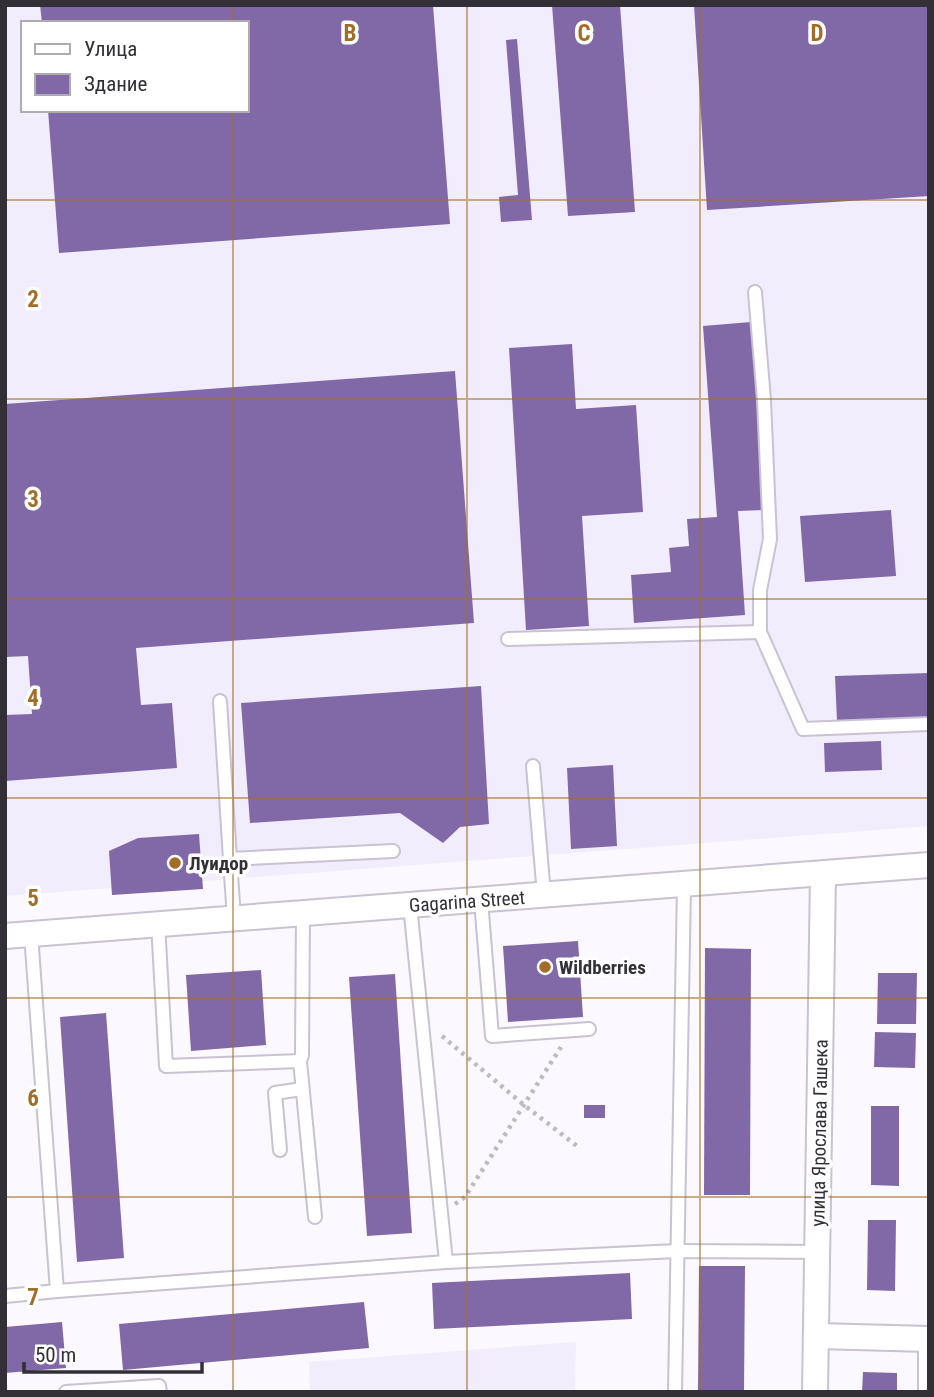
<svg xmlns="http://www.w3.org/2000/svg" width="934" height="1397" font-family="'Roboto Condensed',sans-serif">
<style>
.built{fill:#f2edfc;fill-rule:evenodd}
.building{fill:#8168a7}
.lines{fill:none;stroke-linecap:round;stroke-linejoin:round}
.service-casing{stroke:#c8c2d2;stroke-width:16}
.minor-casing{stroke:#c8c2d2;stroke-width:28}
.path{stroke:#bdbac1;stroke-width:4.5;stroke-dasharray:3.5 5;stroke-linecap:butt}
.service{stroke:#fff;stroke-width:12}
.minor{stroke:#fff;stroke-width:24}
.grid{fill:none;stroke:#a26d26;stroke-width:2;stroke-opacity:0.55}
.poi-dot{fill:#a26d26;stroke:#fff;stroke-width:2.5}
.labels{text-anchor:middle;stroke-width:7;stroke-linejoin:round;paint-order:stroke}
.poi-label{font-size:19px;font-weight:bold;fill:#323036;stroke:#fff;text-anchor:start}
.street-label{font-size:19px;fill:#323036;stroke:#fff}
.grid-label{font-size:23px;text-anchor:middle;font-weight:bold;fill:#a26d26;stroke:#fff;stroke-width:7;stroke-linejoin:round;paint-order:stroke}
</style>
<rect width="100%" height="100%" fill="#fbf8ff"/>
<g class="built">
<path d="M 5,5 L 929,5 L 929,826 L 5,896 ZM 23,23 L 247,23 L 247,110 L 23,110 Z"/>
<polygon points="576,1342 575,1392 310,1392 309,1362"/>
</g>
<g class="building">
<polygon points="40,5 433,5 450,224 59,253 48,110 247,110 247,23 42,23"/>
<polygon points="552,5 620,5 635,212 568,216"/>
<polygon points="694,5 929,5 929,196 707,210"/>
<polygon points="517,39 532,220 501,222 499,197 518,195 506,40"/>
<polygon points="751,322 764,510 738,511 745,615 634,623 631,575 671,572 669,548 689,546 687,519 717,517 703,326"/>
<polygon points="572,344 576,409 636,405 643,512 582,516 589,626 526,630 509,348"/>
<polygon points="455,371 474,623 136,648 141,705 172,703 177,768 5,781 5,715 32,714 28,656 5,657 5,404"/>
<polygon points="891,510 896,576 805,582 800,516"/>
<polygon points="929,673 929,718 837,721 835,676"/>
<polygon points="481,686 489,824 460,827 443,843 400,813 250,823 241,703"/>
<polygon points="881,741 882,770 825,772 824,743"/>
<polygon points="613,765 617,846 571,849 567,768"/>
<polygon points="199,834 203,889 112,895 109,851 138,838"/>
<polygon points="578,941 583,1017 508,1022 503,946"/>
<polygon points="705,948 751,949 750,1195 704,1195"/>
<polygon points="261,970 266,1045 191,1051 186,975"/>
<polygon points="878,973 917,973 916,1024 877,1024"/>
<polygon points="395,974 412,1233 367,1236 349,977"/>
<polygon points="106,1013 124,1258 77,1262 60,1017"/>
<polygon points="875,1032 916,1033 915,1068 874,1067"/>
<rect x="584" y="1105" width="21" height="13"/>
<polygon points="871,1106 899,1106 899,1186 871,1185"/>
<polygon points="868,1220 896,1220 895,1291 867,1290"/>
<polygon points="699,1266 745,1266 744,1392 698,1392"/>
<polygon points="630,1273 632,1319 434,1329 432,1283"/>
<polygon points="364,1302 369,1348 123,1370 119,1324"/>
<polygon points="62,1322 66,1368 5,1373 5,1327"/>
<polygon points="863,1372 897,1373 897,1392 862,1392"/>
</g>
<g class="lines">
<defs>
<g id="service">
<polyline points="755,292 764,400 770,539 760,590 760,632 803,729 929,724"/>
<polyline points="508,639 760,632"/>
<polyline points="220,701 230,859"/>
<polyline points="533,766 544,895"/>
<polyline points="481,900 492,1036 589,1029"/>
<polyline points="410,905 446,1262 677,1251 818,1252"/>
<polyline points="234,919 230,859 393,851"/>
<polyline points="158,923 166,1066 300,1061 302,1055 303,913"/>
<polyline points="300,1061 315,1217"/>
<polyline points="280,1150 275,1093 302,1089"/>
<polyline points="57,1291 446,1262"/>
<polyline points="5,1296 57,1291 31,934"/>
<polyline points="66,1392 159,1386 160,1392"/>
<polyline points="675,1392 684,885"/>
<polyline points="925,1392 925,1339"/>
</g>
<g id="minor">
<polyline points="5,936 929,865"/>
<polyline points="817,1336 929,1339"/>
<polyline points="815,1392 823,875"/>
</g>
</defs>
<use href="#service" class="service-casing"/>
<use href="#minor" class="minor-casing"/>
<g class="path">
<polyline points="442,1036 524,1105 577,1146"/>
<polyline points="455,1204 465,1197 561,1047"/>
</g>
<use href="#service" class="service"/>
<use href="#minor" class="minor"/>
</g>
<path class="grid" d="M 233,5 L 233,23M 467,5 L 467,1392M 700,5 L 700,1392M 233,110 L 233,1392M 5,200 L 929,200M 5,399 L 929,399M 5,599 L 929,599M 5,798 L 929,798M 5,998 L 929,998M 5,1197 L 929,1197"/>
<g class="poi-dot">
<circle cx="175" cy="863" r="7"/>
<circle cx="545" cy="967" r="7"/>
</g>
<g class="labels">
<g class="poi-label">
<text x="189" y="870">Луидор</text>
<text x="559" y="974">Wildberries</text>
</g>
<g class="street-label">
<text transform="translate(467 901) rotate(-4)" y="7">Gagarina Street</text>
<text transform="translate(819 1133) rotate(-89)" y="7">улица Ярослава Гашека</text>
</g>
</g>
<g class="grid-label">
<text x="350" y="41">B</text>
<text x="584" y="41">C</text>
<text x="817" y="41">D</text>
<text x="33" y="307">2</text>
<text x="33" y="507">3</text>
<text x="33" y="706">4</text>
<text x="33" y="906">5</text>
<text x="33" y="1106">6</text>
<text x="33" y="1305">7</text>
</g>
<rect width="934" height="1397" fill="none" stroke="#323036" stroke-width="14"/>
<rect x="21" y="21" width="228" height="91" fill="#ffffff" stroke="#adacaf" stroke-width="2"/>
<rect x="35" y="44" width="35" height="10" fill="#ffffff" stroke="#adacaf" stroke-width="2"/>
<text x="84" y="56" font-size="21" fill="#323036">Улица</text>
<rect x="35" y="74" width="35" height="21" fill="#8168a7" stroke="#adacaf" stroke-width="2"/>
<text x="84" y="91" font-size="21" fill="#323036">Здание</text>
<path d="M24 1362v10h178v-10" fill="none" stroke="#323036" stroke-width="3.5"/>
<text x="35" y="1362" font-size="21" fill="#323036" stroke="#ffffff" stroke-width="5" paint-order="stroke">50 m</text>
</svg>
